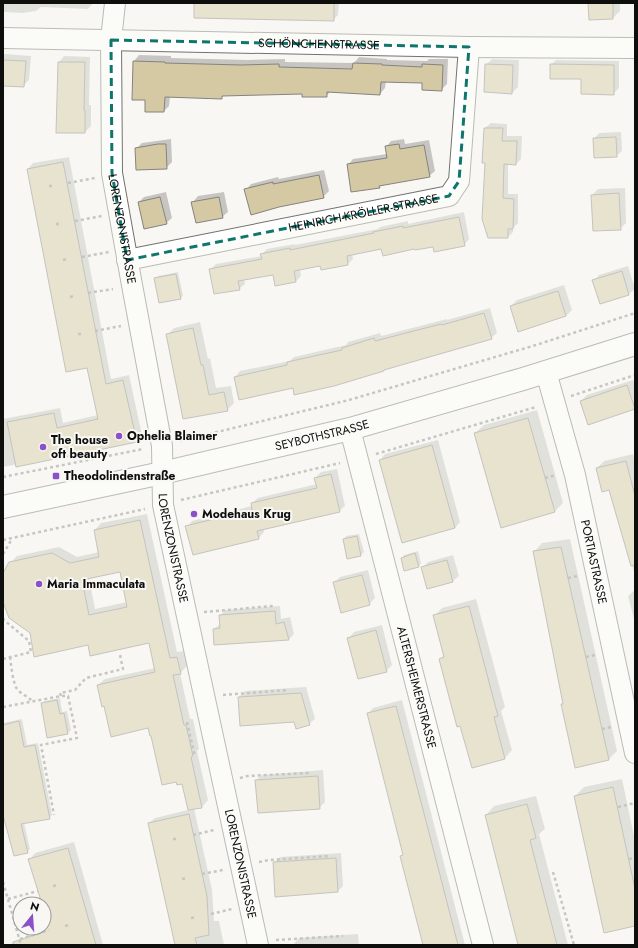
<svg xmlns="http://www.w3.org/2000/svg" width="638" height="948" font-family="Jost,sans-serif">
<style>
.shadow{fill:#0003;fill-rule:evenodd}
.building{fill:#d4c9a3;stroke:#858380;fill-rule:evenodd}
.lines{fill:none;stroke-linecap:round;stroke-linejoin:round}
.minor-casing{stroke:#73726e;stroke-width:22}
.tertiary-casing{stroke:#73726e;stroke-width:24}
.path{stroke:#8a8a87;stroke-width:2.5;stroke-dasharray:3 3;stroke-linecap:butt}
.minor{stroke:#fff;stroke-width:20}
.tertiary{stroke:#fff;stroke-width:22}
.marked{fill:none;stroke:#0f766e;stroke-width:3;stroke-dasharray:8 5;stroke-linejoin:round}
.poi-dot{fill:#8a51c8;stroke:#f8f7f3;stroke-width:1.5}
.labels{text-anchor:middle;stroke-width:4;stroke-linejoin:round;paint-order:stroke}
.street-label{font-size:12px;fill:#0e0e0d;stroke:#f8f7f3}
.poi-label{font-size:12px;font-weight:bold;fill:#0e0e0d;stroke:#f8f7f3;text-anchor:start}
</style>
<rect width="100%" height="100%" fill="#f8f7f3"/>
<g class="shadow">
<polygon points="3,3 93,3 88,9 41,7 36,11 23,13 3,12"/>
<polygon points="195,3 339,3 338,15 333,20"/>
<polygon points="367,3 440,3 439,4"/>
<polygon points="589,3 620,3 620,11 613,18"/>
<polygon points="5,54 31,56 29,80 23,86 3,85 3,56"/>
<polygon points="139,55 171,56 171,58 248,60 285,59 285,62 354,63 359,57 387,59 387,60 427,61 429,59 448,59 447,84 441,90 423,82 386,81 385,88 380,94 331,91 326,96 303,93 224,95 221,98 170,96 169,106 164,111 146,99 133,99 134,61"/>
<polygon points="64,56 90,57 89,105 91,105 91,126 85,132 59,62"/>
<polygon points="492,59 519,60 518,87 512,93 486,65"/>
<polygon points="556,60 619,61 619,88 613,94 582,78 551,65"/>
<polygon points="491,123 507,124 507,136 522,136 521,159 516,164 508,164 508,194 518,194 518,223 513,228 513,232 508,237 486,162 484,162 485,128"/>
<polygon points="621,132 622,151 616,156 594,139 599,133"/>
<polygon points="171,139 172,162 166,168 136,149 142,143"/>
<polygon points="404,139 405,144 429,140 435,171 429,176 382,184 379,187 348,165 353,159 387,154 386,147 391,141"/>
<polygon points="69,157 111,379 129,375 142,435 136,441 3,467 3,419 60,408 63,423 98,415 87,367 28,169 33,163"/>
<polygon points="324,170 329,191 323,197 246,190 251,184 278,177 279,179"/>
<polygon points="625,188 626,223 620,229 592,195 598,189"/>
<polygon points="166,192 172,218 166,223 139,202 144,197"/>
<polygon points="224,192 228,212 222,217 193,202 198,196"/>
<polygon points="464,212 469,239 464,245 415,248 382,247 352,253 353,259 348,264 321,265 300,269 301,276 296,281 274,274 244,279 245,284 239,289 211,269 216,264 262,256 262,254 267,249 295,244 295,245 378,229 380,227 408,221 408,224"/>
<polygon points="628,266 635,289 629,294 600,303 594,281 599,275"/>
<polygon points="178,272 183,296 180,298 155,279 158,276"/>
<polygon points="564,285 572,310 566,316 511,306 517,300"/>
<polygon points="490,308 497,333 491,338 294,387 235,377 240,371 290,361 294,357 346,345 348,342 380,333 381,336 447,319 447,320"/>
<polygon points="200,322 208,359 210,358 216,388 231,386 234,403 227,410 184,418 167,335 174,328"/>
<polygon points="633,380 635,385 635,408 589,423 581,401 587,395"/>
<polygon points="537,410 563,503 555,511 475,433 484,425"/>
<polygon points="438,440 460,522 455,528 380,460 385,454"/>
<polygon points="633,454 635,463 635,575 609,489 597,468 604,461"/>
<polygon points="337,469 345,506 339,511 264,529 264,532 259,538 193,553 187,527 192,521 252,506 252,503 258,498 317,484 315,478 321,472"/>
<path d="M 147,514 L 177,652 L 184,651 L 187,666 L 180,673 L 190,719 L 193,719 L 199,749 L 197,751 L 208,800 L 202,807 L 194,808 L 212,890 L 214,921 L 219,921 L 224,945 L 176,945 L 149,823 L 155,818 L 188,810 L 183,783 L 149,727 L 105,705 L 98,685 L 105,679 L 155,668 L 150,642 L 89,644 L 31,632 L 3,599 L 3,575 L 10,563 L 17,556 L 59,547 L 77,557 L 99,552 L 95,530 L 101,523 ZM 121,571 L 127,602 L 95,609 L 89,578 Z"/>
<polygon points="359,534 364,552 361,555 348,558 344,539 346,536"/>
<polygon points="570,539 617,751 609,759 562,704 564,702 534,552 542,543"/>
<polygon points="418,551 421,563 419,566 405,569 402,558 404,555"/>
<polygon points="453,555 459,576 453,581 422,568 428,562"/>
<polygon points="368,570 375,598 369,604 334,583 340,577"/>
<polygon points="635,590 635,623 628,596"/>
<polygon points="476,599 505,707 501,711 512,750 505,758 440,659 445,654 434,616 442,608"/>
<polygon points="280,606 281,619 290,617 294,634 288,640 214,629 220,624 220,616 225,610"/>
<polygon points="382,625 392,665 386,671 349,638 354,632"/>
<polygon points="306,687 315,719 309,724 295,721 239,697 245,691"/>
<polygon points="60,698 62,712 67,711 71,730 68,733 48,737 42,704 45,701"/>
<polygon points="402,700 465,945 424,945 401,856 404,854 368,714 373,708"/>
<polygon points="22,719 27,745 38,743 52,815 49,818 24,823 30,849 27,852 3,809 3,723"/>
<polygon points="323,770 325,802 319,808 256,780 262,775"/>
<polygon points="622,779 635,841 635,925 575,796 584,787"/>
<polygon points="536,796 545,829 539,834 568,945 519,945 486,815 494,806"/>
<polygon points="74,842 103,945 54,945 44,909 44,904 42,904 30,859 35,853"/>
<polygon points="341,853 343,886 338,891 274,863 280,857"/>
<polygon points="358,934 359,945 293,945 299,938"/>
</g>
<g class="building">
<polygon points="194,3 334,3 334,21 194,18"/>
<polygon points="588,3 613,3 613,19 589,20"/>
<polygon points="3,60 26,61 24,87 3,86"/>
<polygon points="133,61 165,62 165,63 241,65 279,64 279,67 352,69 353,63 382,64 382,65 422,67 422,64 443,65 442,91 422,90 422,83 381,82 380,95 327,92 327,97 302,97 302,94 222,96 222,99 165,97 164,112 145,112 145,100 132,100"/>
<polygon points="58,62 85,62 84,110 85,110 85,133 56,133"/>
<polygon points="485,64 513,65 512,94 484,92"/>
<polygon points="550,64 614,65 614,95 581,94 581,79 550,79"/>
<polygon points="484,128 503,128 502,141 517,141 516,165 504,164 503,198 514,199 513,229 508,229 508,238 488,238 482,219 485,163 482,163"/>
<polygon points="616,137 617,157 594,158 593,138"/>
<polygon points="158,144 166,144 167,169 136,170 135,148"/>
<polygon points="399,144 400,149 424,145 430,177 379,186 380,188 351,192 347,164 387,158 385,146"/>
<polygon points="63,162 106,384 123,380 137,442 16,467 7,422 54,413 57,428 98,419 87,368 66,372 27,169"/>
<polygon points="319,175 324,198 279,207 251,215 244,189 273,182 273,184"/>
<polygon points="619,193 621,230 593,231 591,195"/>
<polygon points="160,197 167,224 144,229 138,202"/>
<polygon points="219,197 223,218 196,223 191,202"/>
<polygon points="459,217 465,246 434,252 433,247 415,250 414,249 383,256 381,249 347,256 348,265 321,270 320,266 294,271 296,282 275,286 273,275 238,281 240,290 214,294 209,269 262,259 260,254 290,248 290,250 374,233 373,232 403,226 403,228"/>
<polygon points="622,271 629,295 600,304 592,280"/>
<polygon points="176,274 181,299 159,303 154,278"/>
<polygon points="558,291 566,316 518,332 510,306"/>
<polygon points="484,313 492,339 384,370 384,371 334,386 294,395 293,388 239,400 234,377 287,365 287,362 342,350 342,348 374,338 375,341 441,324 442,325"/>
<polygon points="193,328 201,365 203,365 209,395 224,392 228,411 183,419 166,334"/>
<polygon points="627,385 635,409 588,425 580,401"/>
<polygon points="528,418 555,512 501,528 474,433"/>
<polygon points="432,445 455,528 402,543 379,460"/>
<polygon points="626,461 635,496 635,565 631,566 609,490 602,492 596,468"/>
<polygon points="331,474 340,512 257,531 259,539 193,555 185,526 252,510 251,503 317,488 314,478"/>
<path d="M 140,520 L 170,658 L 177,657 L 181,674 L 173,675 L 184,725 L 186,725 L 193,756 L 191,757 L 202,808 L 188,810 L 182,784 L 177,785 L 176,782 L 162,785 L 151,736 L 150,736 L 148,728 L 111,737 L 104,706 L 102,707 L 97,685 L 155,672 L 149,643 L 90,656 L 88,645 L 34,657 L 30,633 L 9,618 L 3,602 L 3,573 L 9,562 L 52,553 L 70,563 L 99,557 L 94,530 ZM 120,572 L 127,607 L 89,615 L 82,580 Z"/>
<polygon points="357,536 361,556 347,559 343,539"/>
<polygon points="561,547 609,760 575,768 561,704 563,704 533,551"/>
<polygon points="415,553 419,567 404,571 401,558"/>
<polygon points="447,560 453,582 427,589 421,567"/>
<polygon points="362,575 370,605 341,613 333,582"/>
<polygon points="469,606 498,716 494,717 505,759 472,768 460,726 457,727 439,659 444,657 433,615"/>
<polygon points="275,611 276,624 284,622 289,640 214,645 213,629 220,628 219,615"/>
<polygon points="376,630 387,672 358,679 347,638"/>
<polygon points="301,693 310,725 296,729 294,722 240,726 238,697"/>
<polygon points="57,700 60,714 64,713 68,734 47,738 41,703"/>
<polygon points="396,706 433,848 458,945 423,945 400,856 403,855 367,713"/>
<polygon points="19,721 24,747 35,745 50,819 21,824 28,853 14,856 3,815 3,725"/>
<polygon points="318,776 320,809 258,813 255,780"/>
<polygon points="613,787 635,889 635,926 604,933 574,796"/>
<polygon points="527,804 536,838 530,840 557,945 518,945 485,815"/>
<polygon points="189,814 207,896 209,935 195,938 197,945 175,945 148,823"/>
<polygon points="68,848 96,945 13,945 13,942 44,932 44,904 42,904 28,859"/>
<polygon points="336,858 338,892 275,897 273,862"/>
</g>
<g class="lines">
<defs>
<g id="minor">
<path id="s1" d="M 115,3 L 111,40 L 112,173 L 132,285 L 162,446 L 163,505 L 258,945"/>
<path id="s2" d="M 3,38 L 469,47 L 635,48"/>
<path id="s3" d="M 127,260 L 449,196 L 459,181 L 469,47"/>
<path id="s4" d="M 546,372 L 575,475 L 635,753"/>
<path id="s5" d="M 350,429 L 483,945"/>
</g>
<g id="tertiary">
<path id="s6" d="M 3,507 L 162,473 L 350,429 L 523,379 L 635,344"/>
</g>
</defs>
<use href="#minor" class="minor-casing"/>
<use href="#tertiary" class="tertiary-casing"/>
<g class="path">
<polyline points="68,183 95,178"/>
<polyline points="49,186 53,186"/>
<polyline points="75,221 102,216"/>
<polyline points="56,224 60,224"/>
<polyline points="82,257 109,252"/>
<polyline points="63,260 67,259"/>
<polyline points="88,293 113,289"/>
<polyline points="70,297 74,296"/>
<polyline points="95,331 121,326"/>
<polyline points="78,334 82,334"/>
<polyline points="571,396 635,375"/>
<polyline points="180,441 349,400 536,345 635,313"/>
<polyline points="376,454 536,407"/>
<polyline points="3,477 143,449"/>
<polyline points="545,478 556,475"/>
<polyline points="181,500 340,463"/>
<polyline points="3,540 145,509"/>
<polyline points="3,554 12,539"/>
<polyline points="568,578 578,576"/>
<polyline points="204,612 273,606"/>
<polyline points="3,618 4,620 29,641 31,652 3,659"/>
<path d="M 10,657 C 11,665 13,683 17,689 C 22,695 28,696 33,702"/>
<polyline points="586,657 595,655"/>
<polyline points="223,695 288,690"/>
<polyline points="61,696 60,693 75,690 86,678 123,669 120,655"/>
<polyline points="3,707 61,696 68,696 77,738 41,745 54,815"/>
<polyline points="187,722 195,757"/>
<polyline points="602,729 611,727"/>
<polyline points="240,778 247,776 309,773"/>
<polyline points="618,807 635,803"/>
<polyline points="193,835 214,830"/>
<polyline points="173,839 177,839"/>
<polyline points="629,859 635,858"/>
<polyline points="259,862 269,860 330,856"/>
<polyline points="553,872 574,945"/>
<polyline points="202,874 223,870"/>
<polyline points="182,879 187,878"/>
<polyline points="3,882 21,945"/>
<polyline points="53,886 58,885"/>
<polyline points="8,899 38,891"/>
<polyline points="211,914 232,909"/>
<polyline points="191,918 196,917"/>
<polyline points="65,926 69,925"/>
<polyline points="20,939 49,930"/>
<polyline points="276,940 343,936"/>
</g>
<use href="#minor" class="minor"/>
<use href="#tertiary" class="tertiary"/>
</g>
<path d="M0 0H638V948H0ZM 111,40 L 469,47 L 459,181 L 449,196 L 127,260 L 112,173 Z" fill="#f8f7f3" fill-opacity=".55" fill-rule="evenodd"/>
<path class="marked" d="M 111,40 L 469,47 L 459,181 L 449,196 L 127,260 L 112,173 Z"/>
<g class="poi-dot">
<circle cx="119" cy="436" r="4"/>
<circle cx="43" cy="447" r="4"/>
<rect x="52" y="472" width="8" height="8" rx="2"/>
<circle cx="194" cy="514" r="4"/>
<circle cx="39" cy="584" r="4"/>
</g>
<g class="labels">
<g class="street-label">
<text dy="4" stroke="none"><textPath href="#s2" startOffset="316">SCHÖNCHENSTRASSE</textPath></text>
<text dy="4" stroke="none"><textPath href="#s3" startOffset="241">HEINRICH-KRÖLLER-STRASSE</textPath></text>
<text dy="4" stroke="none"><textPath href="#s1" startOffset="227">LORENZONISTRASSE</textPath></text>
<text dy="4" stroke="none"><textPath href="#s6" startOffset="327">SEYBOTHSTRASSE</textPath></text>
<text dy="4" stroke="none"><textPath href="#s1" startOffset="551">LORENZONISTRASSE</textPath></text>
<text dy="4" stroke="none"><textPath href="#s4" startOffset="196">PORTIASTRASSE</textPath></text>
<text dy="4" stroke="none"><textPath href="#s5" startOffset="267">ALTERSHEIMERSTRASSE</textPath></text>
<text dy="4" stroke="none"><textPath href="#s1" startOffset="874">LORENZONISTRASSE</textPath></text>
</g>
<g class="poi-label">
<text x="127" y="440">Ophelia Blaimer</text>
<text x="51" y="444">The house<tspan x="51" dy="14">oft beauty</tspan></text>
<text x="64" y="480">Theodolindenstraße</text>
<text x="202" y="518">Modehaus Krug</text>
<text x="47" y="588">Maria Immaculata</text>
</g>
</g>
<rect width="638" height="948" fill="none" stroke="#0e0e0d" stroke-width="8"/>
<g transform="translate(32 916) rotate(17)"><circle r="19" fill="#f8f7f3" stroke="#9a9a97"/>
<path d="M0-3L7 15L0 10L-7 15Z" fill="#8a51c8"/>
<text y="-6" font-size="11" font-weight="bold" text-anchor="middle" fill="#0e0e0d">N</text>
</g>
</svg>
